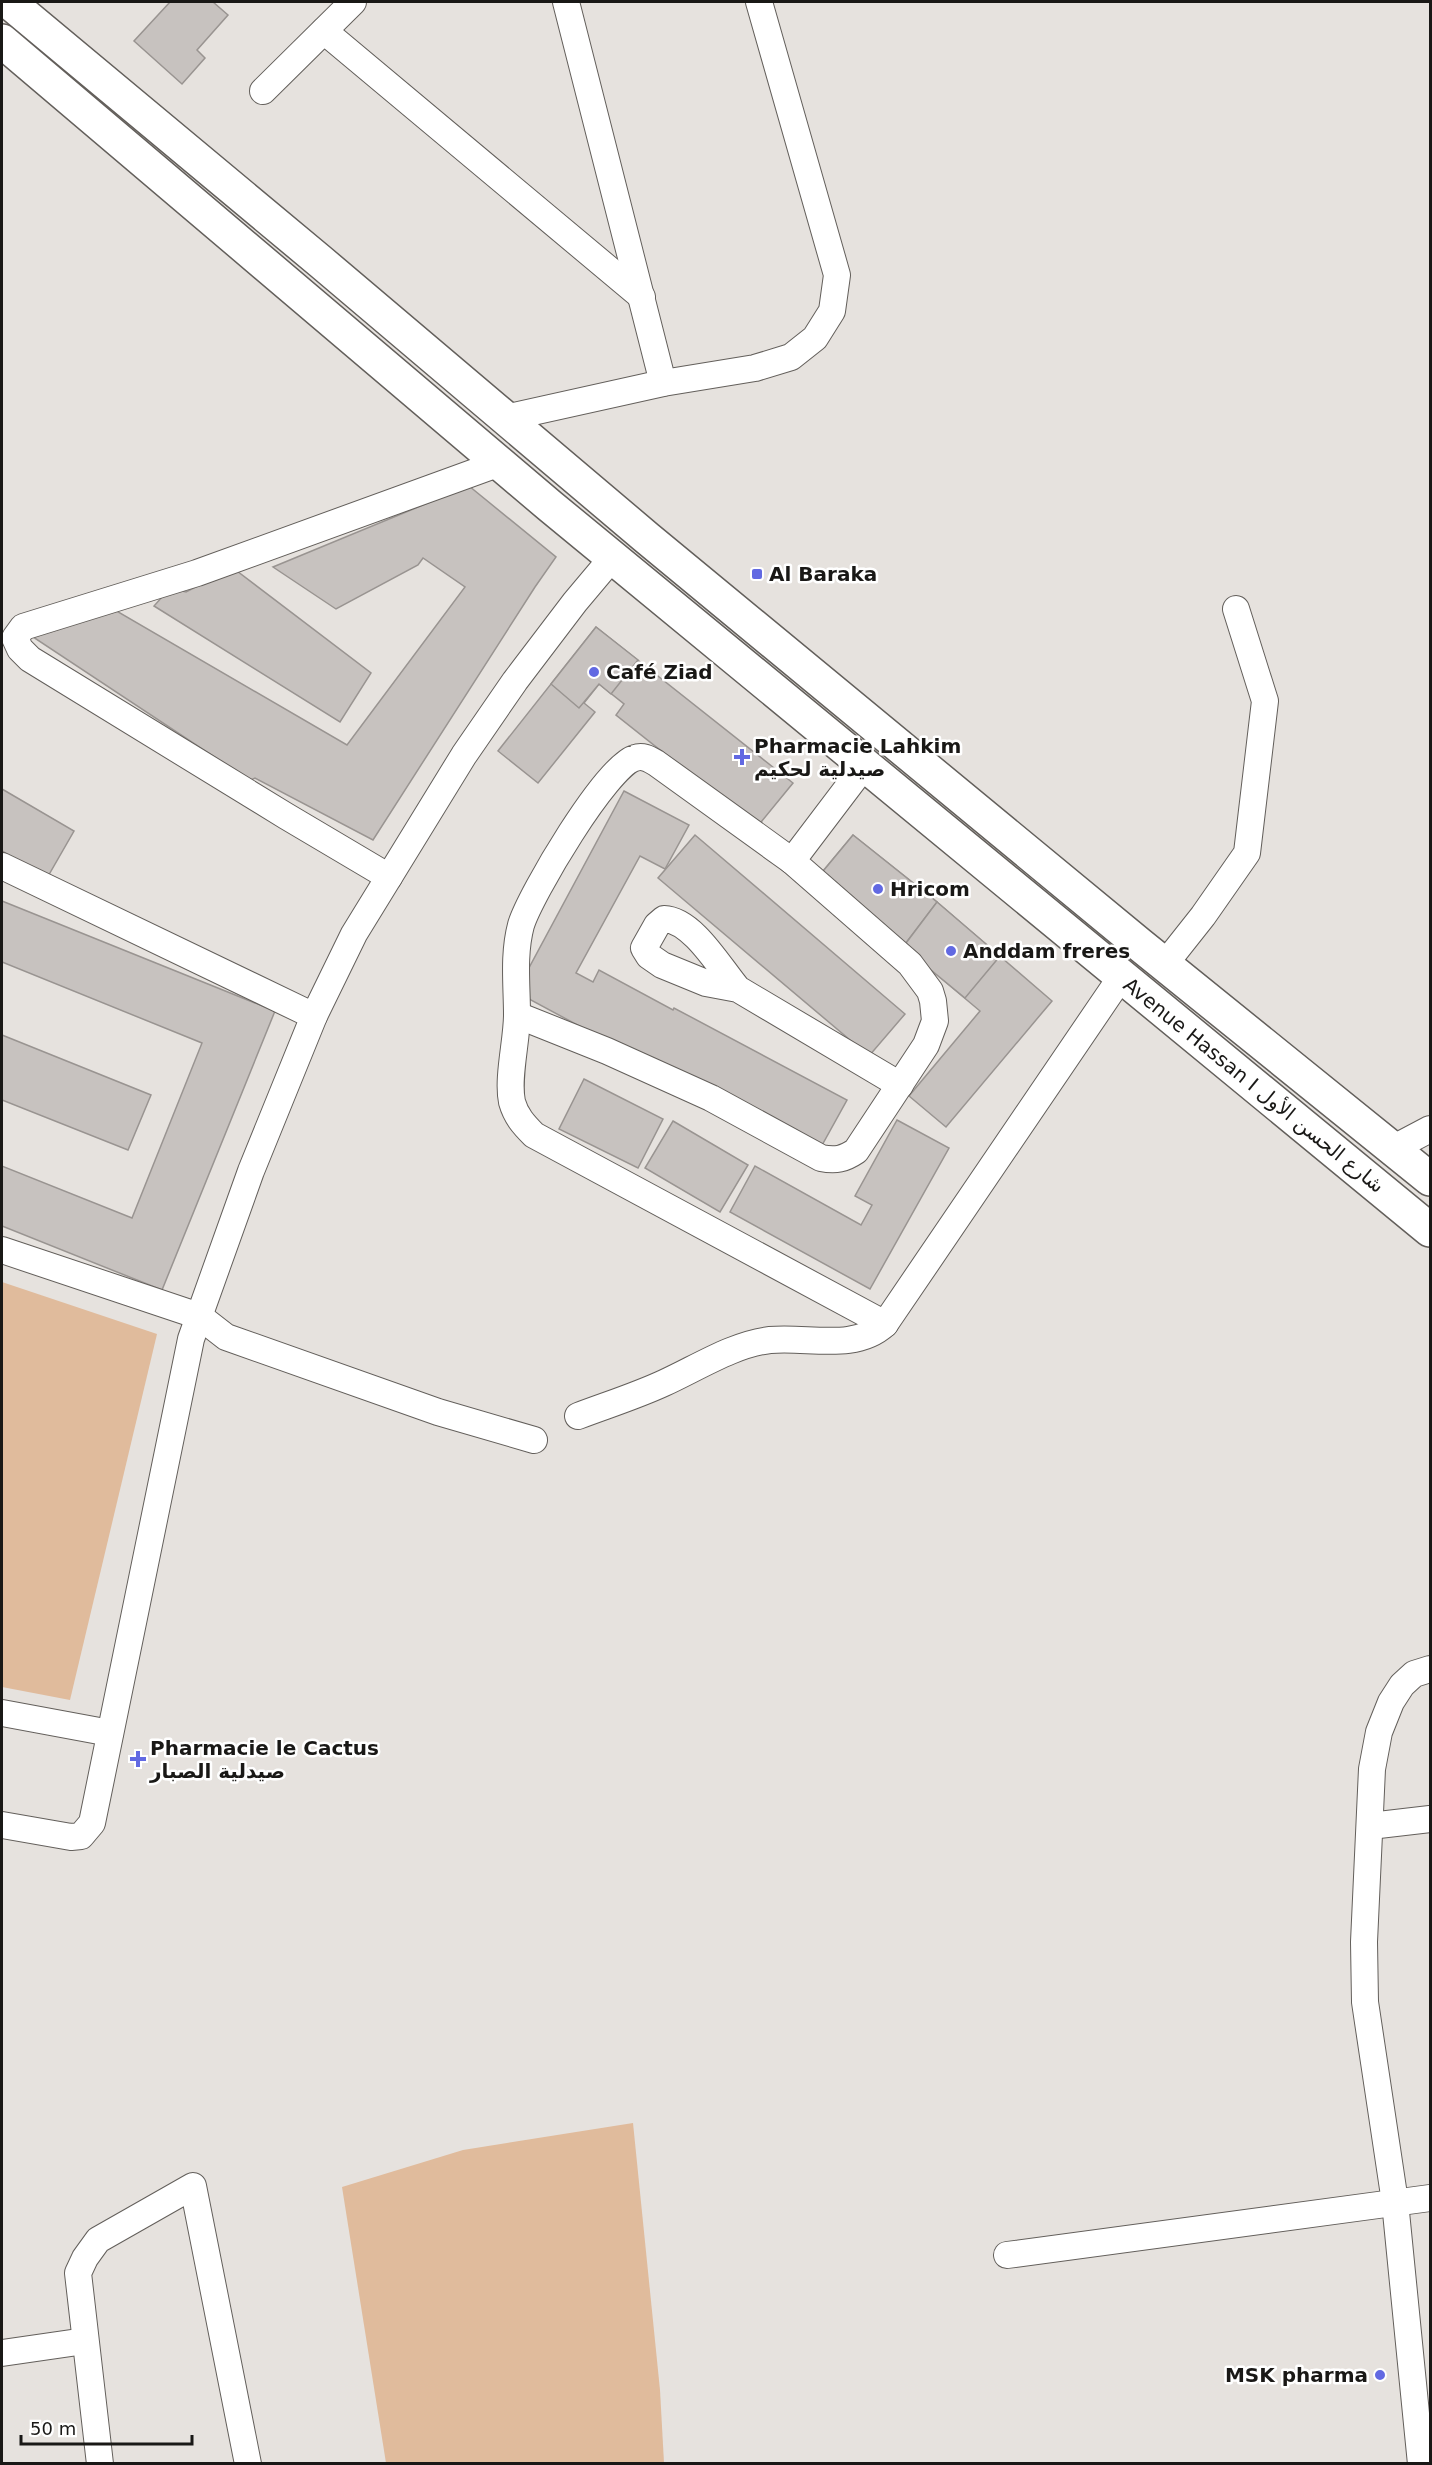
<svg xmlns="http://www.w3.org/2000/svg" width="1432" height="2465" font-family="'DejaVu Sans',Vazirmatn,sans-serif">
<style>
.green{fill:#e0bb9c}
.building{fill:#c7c2bf;stroke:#999491;stroke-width:1.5}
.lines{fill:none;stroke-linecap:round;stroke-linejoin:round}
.minor-casing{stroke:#635f5b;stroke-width:28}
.major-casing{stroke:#635f5b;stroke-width:36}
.minor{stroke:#fff;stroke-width:26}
.major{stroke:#fff;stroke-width:33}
.poi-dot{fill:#6269e2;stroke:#fff;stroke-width:2}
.labels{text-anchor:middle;stroke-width:5;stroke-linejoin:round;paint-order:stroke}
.poi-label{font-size:20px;font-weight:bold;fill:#191816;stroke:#fff;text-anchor:start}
.street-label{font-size:20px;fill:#191816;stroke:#fff}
</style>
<rect width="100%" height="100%" fill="#e6e2de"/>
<g class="green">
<polygon points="2,1282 157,1334 70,1700 2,1687"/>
<polygon points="633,2123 660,2390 664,2463 386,2463 342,2187 463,2150"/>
</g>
<g class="building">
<polygon points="170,2 213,2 228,15 197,50 205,58 182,84 134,41"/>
<polygon points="469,486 556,557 535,587 373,840 255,778 244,783 221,768 216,758 33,637 115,610 347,745 465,587 423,558 418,565 336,609 273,567"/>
<polygon points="233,568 371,673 340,722 154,606 170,588 186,592"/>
<polygon points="596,627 793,783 757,827 616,715 624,704 599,684 584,703 595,712 538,783 498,751"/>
<polygon points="596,627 638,660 611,694 599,684 579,708 551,684"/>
<polygon points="2,789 74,831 47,878 2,851"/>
<polygon points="624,791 689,825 665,869 640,856 576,973 593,982 599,970 673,1010 674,1008 847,1100 821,1147 637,1057 516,992"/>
<polygon points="695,835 905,1014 869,1056 658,878"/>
<polygon points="853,835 937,902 1052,1001 946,1127 909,1096 980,1011 819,876"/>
<polygon points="853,835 937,902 903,947 819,876"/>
<polygon points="2,901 275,1011 162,1290 2,1226 2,1166 132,1218 202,1043 2,962"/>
<polygon points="937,902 1000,956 965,998 903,947"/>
<polygon points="2,1035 151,1095 128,1150 2,1100"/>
<polygon points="584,1079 663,1119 638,1168 559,1129"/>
<polygon points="897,1120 949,1148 870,1289 730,1212 755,1166 861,1225 872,1205 855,1196"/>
<polygon points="673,1121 748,1165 720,1212 645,1168"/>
</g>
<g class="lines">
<defs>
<g id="minor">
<polyline points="566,2 663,383"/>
<polyline points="324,31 642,297"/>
<polyline points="263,91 353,2"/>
<polyline points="505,418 663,383 755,368 791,357 815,338 832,311 837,275 759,2"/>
<path d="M 792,861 L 656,763 C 649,759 643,755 635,758 C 607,765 530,895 521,925 C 513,955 517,985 517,1015 C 517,1040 507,1078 512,1102 C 516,1116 523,1124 534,1135 L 885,1324 L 1121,977"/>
<polyline points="2,866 314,1016"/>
<polyline points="389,877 286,816 30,659 20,649 15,638 23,627 197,573 500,463"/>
<polyline points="1165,964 1203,916 1247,853 1265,701 1236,609"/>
<path d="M 738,989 C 720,968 693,920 664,919 L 657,925 L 644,948 L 649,956 L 662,965 L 706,983 L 738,989 L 900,1085"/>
<path d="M 517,1015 L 607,1051 L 711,1098 L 821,1158 C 836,1161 844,1159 856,1151 L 926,1045 L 935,1021 L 933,1001 L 930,991 L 910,964 L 792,861 L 864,766"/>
<polyline points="1394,1148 1430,1129"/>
<polyline points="2,1250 199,1316 226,1337 438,1412 534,1440"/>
<path d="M 578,1416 C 607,1405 636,1396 664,1383 C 697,1368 734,1344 770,1340 C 808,1336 854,1352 885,1324"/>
<polyline points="2,1713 110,1733"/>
<polyline points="2,1825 71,1837 81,1836 92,1823 191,1339 251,1171 314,1016 354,934 464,755 515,681 575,602 612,558"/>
<polyline points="1370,1826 1430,1819"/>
<polyline points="1007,2255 1430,2198"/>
<polyline points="2,2353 85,2341"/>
<polyline points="100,2464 78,2273 85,2258 98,2240 193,2186 248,2464"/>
<polyline points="1421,2464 1395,2202 1365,2002 1364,1942 1372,1769 1379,1732 1391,1702 1402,1685 1414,1674 1430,1669"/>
</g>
<g id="major">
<polyline points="9,2 321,262 647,538 1139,944 1430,1179"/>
<polyline points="2,41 550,506 1430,1230"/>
</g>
</defs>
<use href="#minor" class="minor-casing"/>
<use href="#major" class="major-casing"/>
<use href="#minor" class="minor"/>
<use href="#major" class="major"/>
</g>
<g class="poi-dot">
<rect x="751" y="568" width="12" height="12" rx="3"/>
<circle cx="594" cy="672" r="6"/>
<path d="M739 748h6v6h6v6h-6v6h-6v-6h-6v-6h6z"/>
<circle cx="878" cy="889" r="6"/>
<circle cx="951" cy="951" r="6"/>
<path d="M135 1750h6v6h6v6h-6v6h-6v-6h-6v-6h6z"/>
<circle cx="1380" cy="2375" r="6"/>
</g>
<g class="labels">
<g class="poi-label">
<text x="769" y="581">Al Baraka</text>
<text x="606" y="679">Café Ziad</text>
<text x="754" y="753">Pharmacie Lahkim<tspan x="754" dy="23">صيدلية لحكيم</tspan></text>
<text x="890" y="896">Hricom</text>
<text x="963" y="958">Anddam freres</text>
<text x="150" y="1755">Pharmacie le Cactus<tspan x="150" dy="23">صيدلية الصبار</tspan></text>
<text x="1368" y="2382" text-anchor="end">MSK pharma</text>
</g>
<g class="street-label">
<text transform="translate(1254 1085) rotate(39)" y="7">Avenue Hassan I شارع الحسن الأول</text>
</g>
</g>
<rect width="1432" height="2465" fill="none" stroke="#191816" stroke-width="6"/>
<path d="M21 2435v9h171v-9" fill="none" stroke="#191816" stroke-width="3"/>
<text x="30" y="2435" font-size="18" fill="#191816" stroke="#ffffff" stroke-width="4.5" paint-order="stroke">50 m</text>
</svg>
